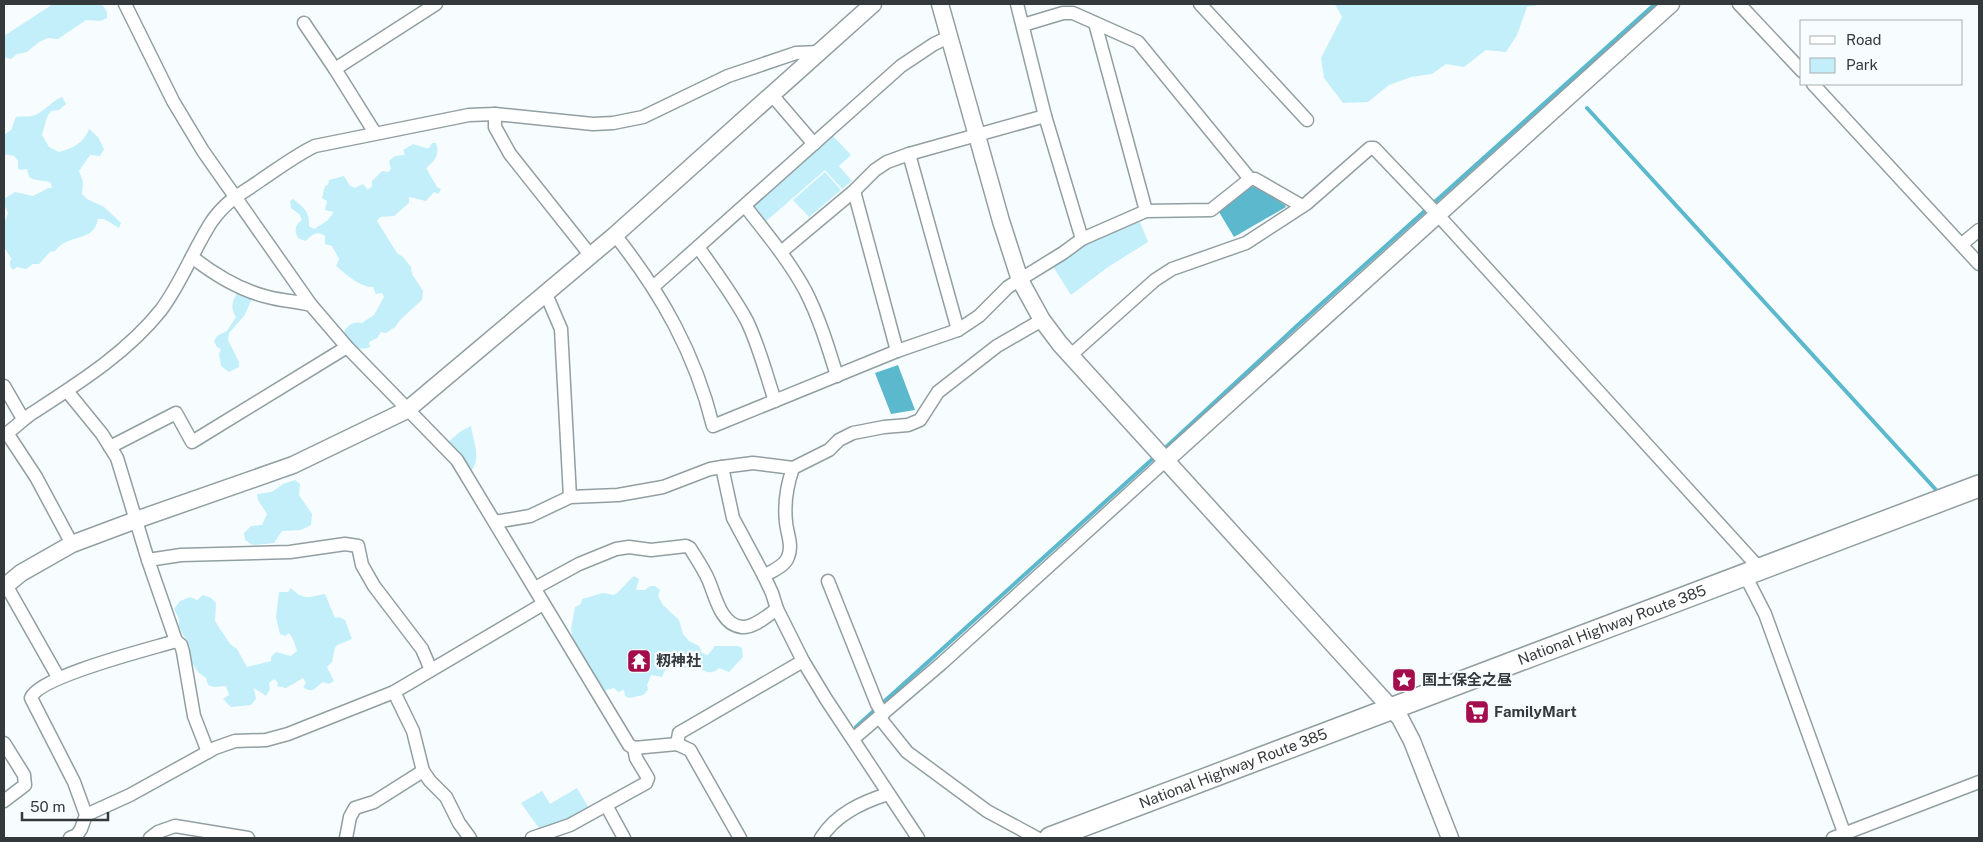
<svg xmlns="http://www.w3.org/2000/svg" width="1983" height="842" font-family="'Public Sans','Noto Sans JP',sans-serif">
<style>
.green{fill:#c2effa}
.water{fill:#5bb8cd}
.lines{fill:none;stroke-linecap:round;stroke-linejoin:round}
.stream{stroke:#5bb8cd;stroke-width:4}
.minor-casing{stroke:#919fa2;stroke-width:15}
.tertiary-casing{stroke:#919fa2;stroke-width:19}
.trunk-casing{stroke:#919fa2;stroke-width:24}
.minor{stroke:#fff;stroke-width:12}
.tertiary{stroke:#fff;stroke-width:16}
.trunk{stroke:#fff;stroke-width:21}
.labels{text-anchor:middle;stroke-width:4.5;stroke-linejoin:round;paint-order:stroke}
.street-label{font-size:15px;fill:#343a3c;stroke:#f7fdfe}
.poi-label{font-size:15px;font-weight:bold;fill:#343a3c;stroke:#f7fdfe;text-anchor:start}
</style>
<rect width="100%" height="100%" fill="#f7fdfe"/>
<g class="green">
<polygon points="53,4 102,4 107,12 107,18 101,21 86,20 58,39 48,38 39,42 27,52 17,54 11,59 4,57 4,36"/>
<polygon points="1333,4 1544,4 1527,7 1517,35 1506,52 1486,50 1464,67 1446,64 1432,74 1411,77 1389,85 1368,102 1343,103 1324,78 1321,58 1342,17 1336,6"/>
<path d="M 62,97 L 66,104 L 59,110 L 51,111 L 47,117 L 42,135 L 49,147 L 59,152 C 73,148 84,143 89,129 L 98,137 L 104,149 L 100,156 L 90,155 L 79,171 L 83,182 L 82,194 L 87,199 L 104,207 L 121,223 L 119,228 L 104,219 L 98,219 C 93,244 69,232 55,251 L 50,252 L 39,264 L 33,264 L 26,269 L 17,267 L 13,270 L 10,266 L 10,261 L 12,260 L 4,247 L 4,224 L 8,213 L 4,204 L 4,199 L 15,192 L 33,196 L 48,188 L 52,188 L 51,183 C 44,179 35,182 29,177 L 27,169 L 20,170 L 18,168 L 18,161 L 14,156 L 4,154 L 4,135 L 11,130 L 16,117 C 21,116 28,117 32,116 C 44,113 51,101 62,97 Z"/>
<polygon points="832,135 851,155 839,166 852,181 842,189 825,170 764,223 754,212 755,204"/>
<path d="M 432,143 L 436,143 C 440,154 435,161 426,168 L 437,187 L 441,189 L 438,194 L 434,192 L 426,201 L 409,197 L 409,203 L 394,216 L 380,217 L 377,221 L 397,253 L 403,257 L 411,267 L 412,274 L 423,291 L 422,300 L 401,319 L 395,327 L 386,333 L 381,332 L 377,338 L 369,342 L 370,347 C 358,352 352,345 343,337 C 344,327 352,321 362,323 L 374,315 L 384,297 L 382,293 L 376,294 L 373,287 C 359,287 346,274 336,266 L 339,259 L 332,246 L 325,244 L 325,236 C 316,230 313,235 305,241 L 298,238 C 294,230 295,225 302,220 L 299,214 L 291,208 L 290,201 L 293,199 C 303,207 310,211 309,226 L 314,229 L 327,221 L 334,212 L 325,210 L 327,201 L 322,198 L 325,186 L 328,185 L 329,180 L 344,176 L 350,186 L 355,188 L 363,184 L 368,190 L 372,186 L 372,181 L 382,171 L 388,172 L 391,169 L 389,161 L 395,156 L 405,155 L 403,150 L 413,144 L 426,148 L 429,148 Z"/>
<polygon points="825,172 841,190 809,217 793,200"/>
<polygon points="1140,222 1148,242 1108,267 1071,295 1052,265 1085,244"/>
<path d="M 237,294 L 243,294 L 252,299 L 244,316 L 229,333 L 228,340 L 239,362 L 239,367 L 229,372 L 221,366 L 219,354 L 221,349 L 217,347 L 214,341 L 217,336 L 227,331 L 236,317 C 231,309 231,302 237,294 Z"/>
<path d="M 471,426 C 473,440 483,463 469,472 L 447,443 L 461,431 Z"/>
<polygon points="295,480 300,484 299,495 312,514 311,525 301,530 282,531 274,543 253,545 245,540 244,533 251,526 262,525 267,514 258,500 257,494 272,492 283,484"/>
<path d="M 634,576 L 639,579 L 636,590 L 645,590 L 650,586 L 655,586 L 660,590 L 658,596 L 663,605 L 679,620 L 683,634 L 689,641 L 699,646 L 702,653 L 708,655 L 715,646 L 738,646 L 742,648 L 743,657 L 729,672 L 719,668 C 710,677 703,670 694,665 L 689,668 L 683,667 L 677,658 L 669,661 L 662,677 L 651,675 L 647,685 L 648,690 L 643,695 L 629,698 L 625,696 L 624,690 L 618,692 L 614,688 L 603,691 L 573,641 L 571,629 L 575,607 L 581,604 L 582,599 L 603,593 L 614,595 C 622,590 626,582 634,576 Z"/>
<path d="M 291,588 C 304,601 309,597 325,594 L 335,618 L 339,617 L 345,620 L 352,639 C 332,648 337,641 332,662 L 327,667 L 334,681 L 329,684 L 323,682 L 313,690 L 308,690 L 303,687 L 306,683 L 303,678 L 286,688 L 277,686 L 278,683 L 274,679 L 269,683 L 270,689 L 266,696 L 254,688 L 256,699 L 251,705 L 231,707 L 223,699 L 229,695 L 226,686 L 214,687 L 208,685 L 206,678 L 198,672 L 192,663 L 189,645 L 179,627 L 179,619 L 174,609 L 180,601 L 190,597 L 197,600 L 203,595 L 211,598 L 216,603 L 215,621 L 230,644 L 237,649 L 247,667 L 271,661 L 271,657 L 276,652 L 291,656 L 297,651 L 293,639 L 289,633 L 285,636 L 280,634 L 276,617 L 279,592 L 288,592 Z"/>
<polygon points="577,788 590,810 541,831 521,803 542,791 550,804"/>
</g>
<g class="water">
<polygon points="1256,186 1285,205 1286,207 1234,237 1219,212 1250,187"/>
<polygon points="898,365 915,410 891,414 875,373"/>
</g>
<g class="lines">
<g class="stream">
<polyline points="1587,108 1938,492 1941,491"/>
<polyline points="1162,451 1299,324 1655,4"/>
<polyline points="856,727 1157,455"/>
</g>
<defs>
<g id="minor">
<polyline points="125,4 173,101 203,151 311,305 347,347 457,460 629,745 634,748 636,758 648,778 646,783 570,825 532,838"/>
<polyline points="1017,4 1045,116 1082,239"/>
<polyline points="1200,4 1307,120"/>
<polyline points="1739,4 1802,71"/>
<polyline points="304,23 335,69"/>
<polyline points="1095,23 1146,211"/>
<polyline points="1813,84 1979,264"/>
<polyline points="772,95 814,144"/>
<polyline points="495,114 495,127 510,154 591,256"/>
<polyline points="375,133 335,69 436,4"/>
<polyline points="909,154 958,330"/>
<polyline points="1250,179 1255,179 1302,206"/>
<polyline points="854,191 897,351"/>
<path d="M 745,206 C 766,233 788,259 805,290 C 819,317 828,347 837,376"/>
<path d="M 615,235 C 661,293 695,353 713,426 L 897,351 L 958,330 L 979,316 L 1008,287 L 1063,253 L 1082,239 L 1146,211 L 1211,210 L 1250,179 L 1138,42 L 1073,13 L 1063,13 L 1023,25"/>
<polyline points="1962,244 1979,230"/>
<path d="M 698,247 C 715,271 733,295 747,321 C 759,346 766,374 775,401"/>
<polyline points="781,252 854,191 875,170 887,162 909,154 1045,116"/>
<path d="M 192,257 C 215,275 239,290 268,297 C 282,301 297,301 311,305"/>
<polyline points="653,287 901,66 934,44 949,37"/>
<polyline points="546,294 561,329 570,497"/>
<polyline points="1071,355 1155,280 1172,269 1246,243 1306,204 1370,148 1374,148 1438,215 1761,570"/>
<polyline points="4,386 23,419"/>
<path d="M 67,391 L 102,434 L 117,458 L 148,560 L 176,641 C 150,649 39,676 31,698 L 74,782 L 86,815 L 81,829 L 77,835 L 70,838"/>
<polyline points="7,433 36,477 72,544"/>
<path d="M 4,435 C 14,429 22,420 31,414 C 77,384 127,353 161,310 C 182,282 193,250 212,221 C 228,199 240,195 261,180 C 279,168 296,155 315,146 L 469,115 L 495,114 L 593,124 L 613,123 L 643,117 L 728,76 L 796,53 L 820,52"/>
<polyline points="110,447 176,413 192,442 347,347"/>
<polyline points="722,467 753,463 793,468"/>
<polyline points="495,522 530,516 570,497 618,495 663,487 710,469 722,467 733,518 764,576 772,593 777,609 803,661 826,699 918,838"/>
<polyline points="148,560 181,555 290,552 345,544 358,546 362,565 374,586 422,649 431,670"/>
<polyline points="1745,575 1765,614 1846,838"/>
<path d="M 764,576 C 772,571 785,566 788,557 C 793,545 787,534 786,522 C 784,504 787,485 793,468 L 829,450 L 839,440 L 853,433 L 884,427 L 908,425 L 920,420 L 938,392 L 997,346 L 1042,320"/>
<polyline points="828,581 877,704 883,714"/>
<polyline points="6,585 58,677"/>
<path d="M 535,588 L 579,564 L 616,549 L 629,547 L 651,550 L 686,546 L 690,548 C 696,558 703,568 708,579 C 715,594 720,625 742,627 C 754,628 768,615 777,609"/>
<polyline points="176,641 181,645 183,652 194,716 208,752"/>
<polyline points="394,692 413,731 423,771 430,781 446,797 459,823 470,838"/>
<polyline points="879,717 907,752 987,811 1037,838"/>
<polyline points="853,739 942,663 1166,460"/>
<polyline points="4,743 24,775 25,785 4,801"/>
<polyline points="677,744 679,733 803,661"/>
<polyline points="634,748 677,744 690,750 740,838"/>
<polyline points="606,805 624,838"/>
<polyline points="86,815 130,795 215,748 235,741 266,740 288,734 394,692 543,604"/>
<polyline points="150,838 158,832 175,826 248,838"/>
<polyline points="346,838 350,817 355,808 374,802 423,771"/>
<path d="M 821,838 C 836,814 862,802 888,794"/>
<polyline points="1833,838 1979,782"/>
</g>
<g id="tertiary">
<polyline points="940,4 1001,221 1020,280 1042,320 1060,344 1400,718 1412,741 1450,838"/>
<polyline points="1166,460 1671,4"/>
<polyline points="4,587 21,573 72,544 136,520 293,465 407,410 615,235 873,4"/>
</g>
<g id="trunk">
<path id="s1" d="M 1050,838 L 1979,486"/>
</g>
</defs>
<use href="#minor" class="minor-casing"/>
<use href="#tertiary" class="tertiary-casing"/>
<use href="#trunk" class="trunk-casing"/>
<use href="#minor" class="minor"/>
<use href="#tertiary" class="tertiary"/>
<use href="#trunk" class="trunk"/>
</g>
<defs>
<symbol id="temple-square" viewBox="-11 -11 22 22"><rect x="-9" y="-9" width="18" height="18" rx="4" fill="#a30d4d" stroke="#f7fdfe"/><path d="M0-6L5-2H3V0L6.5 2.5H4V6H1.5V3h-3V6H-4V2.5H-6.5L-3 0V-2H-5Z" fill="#fff"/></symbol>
<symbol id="sight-square" viewBox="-11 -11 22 22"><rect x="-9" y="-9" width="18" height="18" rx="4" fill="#a30d4d" stroke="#f7fdfe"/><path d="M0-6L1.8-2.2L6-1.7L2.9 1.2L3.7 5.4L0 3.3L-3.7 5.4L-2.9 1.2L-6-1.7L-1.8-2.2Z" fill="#fff"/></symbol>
<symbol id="supermarket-square" viewBox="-11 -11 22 22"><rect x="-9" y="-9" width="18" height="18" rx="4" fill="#a30d4d" stroke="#f7fdfe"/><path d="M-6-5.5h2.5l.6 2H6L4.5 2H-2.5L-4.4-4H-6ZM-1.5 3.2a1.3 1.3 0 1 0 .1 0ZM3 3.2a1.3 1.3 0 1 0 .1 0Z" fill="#fff"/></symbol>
</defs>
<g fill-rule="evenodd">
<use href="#temple-square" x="625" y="647" width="28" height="28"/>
<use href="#sight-square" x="1390" y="666" width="28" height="28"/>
<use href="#supermarket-square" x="1463" y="698" width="28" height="28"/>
</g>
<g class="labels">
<g class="street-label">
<text dy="5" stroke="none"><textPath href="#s1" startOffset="601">National Highway Route 385</textPath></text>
<text dy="5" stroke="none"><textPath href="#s1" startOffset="196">National Highway Route 385</textPath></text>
</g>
<g class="poi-label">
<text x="656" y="666">籾神社</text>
<text x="1422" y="685">国土保全之昼</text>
<text x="1494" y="717">FamilyMart</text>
</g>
</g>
<rect width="1983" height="842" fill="none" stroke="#343a3c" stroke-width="10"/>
<rect x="1800" y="20" width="162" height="65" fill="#f7fdfe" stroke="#a9afb0"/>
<rect x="1810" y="36" width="25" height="8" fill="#ffffff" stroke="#a9afb0"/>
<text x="1846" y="45" font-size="15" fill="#343a3c">Road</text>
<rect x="1810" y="58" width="25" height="15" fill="#c2effa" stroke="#a9afb0"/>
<text x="1846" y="70" font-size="15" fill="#343a3c">Park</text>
<path d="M22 812v8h86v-8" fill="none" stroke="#343a3c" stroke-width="2.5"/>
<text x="30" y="812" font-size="15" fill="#343a3c" stroke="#f7fdfe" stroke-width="4" paint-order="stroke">50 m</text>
</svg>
